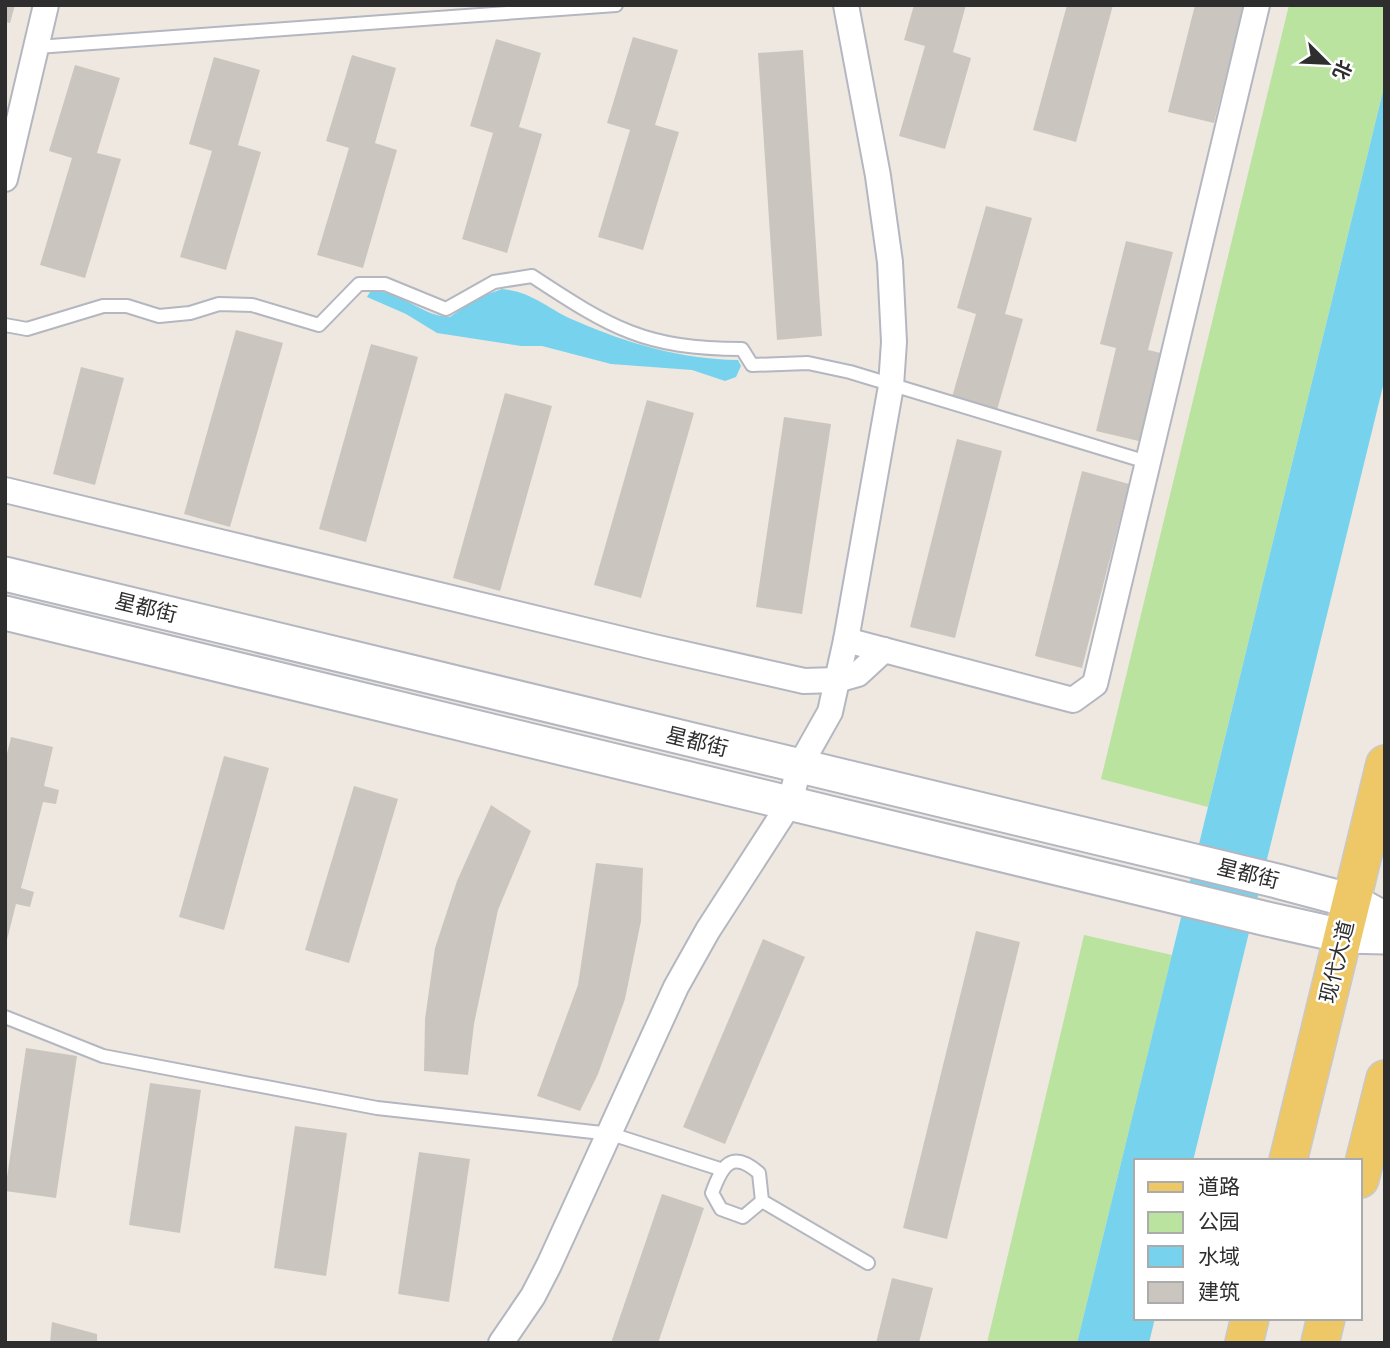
<svg xmlns="http://www.w3.org/2000/svg" width="1390" height="1348" font-family="Quicksand,'Noto Sans SC',sans-serif">
<style>
.green{fill:#b9e39f}
.water{fill:#77d3ed}
.building{fill:#cac6bf}
.lines{fill:none;stroke-linecap:round;stroke-linejoin:round}
.lane-casing{stroke:#b4b7c0;stroke-width:16}
.street-casing{stroke:#b4b7c0;stroke-width:28}
.secondary-casing{stroke:#b4b7c0;stroke-width:37}
.primary-casing{stroke:#c9c9c9;stroke-width:40}
.lane{stroke:#fff;stroke-width:12}
.street{stroke:#fff;stroke-width:24}
.secondary{stroke:#fff;stroke-width:33}
.primary{stroke:#eec866;stroke-width:37}
.labels{text-anchor:middle;stroke-width:5;stroke-linejoin:round;paint-order:stroke}
.street-label{font-size:21px;fill:#2e2e2e;stroke:#fff}
</style>
<rect width="100%" height="100%" fill="#eee8e1"/>
<g class="green">
<polygon points="1289,5 1385,5 1385,83 1208,807 1101,779"/>
<polygon points="1084,935 1172,955 1077,1343 987,1343"/>
</g>
<g class="water">
<polygon points="1385,83 1385,378 1193,1161 1136,1161 1136,1318 1155,1318 1149,1343 1077,1343"/>
<path d="M 502,289 C 532,291 549,310 576,321 C 629,344 681,359 738,360 L 741,366 L 736,377 L 725,381 L 692,370 L 611,364 L 542,346 L 521,346 L 437,333 L 406,314 L 367,297 L 370,292 C 399,288 421,317 450,317 L 475,299 Z"/>
</g>
<g class="building">
<polygon points="5,5 15,5 10,23 5,22"/>
<polygon points="914,5 966,5 953,52 971,58 945,149 899,136 925,46 904,40"/>
<polygon points="1067,5 1113,5 1076,142 1033,130"/>
<polygon points="1195,5 1244,5 1214,123 1168,112"/>
<polygon points="633,37 678,50 655,125 679,132 643,250 598,237 630,130 607,123"/>
<polygon points="496,39 541,53 519,127 542,134 507,253 462,239 493,133 470,126"/>
<polygon points="803,50 822,336 777,340 758,53"/>
<polygon points="352,55 396,68 375,143 397,150 363,268 317,255 349,148 326,141"/>
<polygon points="214,57 260,70 238,145 261,152 226,270 180,257 212,151 189,144"/>
<polygon points="75,65 120,78 97,153 121,159 85,278 40,265 72,158 49,151"/>
<polygon points="986,206 1032,218 1005,314 1023,319 997,410 952,397 976,314 957,308"/>
<polygon points="1126,241 1173,252 1148,350 1165,354 1143,442 1096,431 1116,348 1100,344"/>
<polygon points="236,330 283,343 230,527 184,514"/>
<polygon points="371,344 418,357 366,542 319,529"/>
<polygon points="81,367 124,378 95,485 53,474"/>
<polygon points="505,393 552,406 500,591 453,578"/>
<polygon points="647,400 694,413 641,598 594,585"/>
<polygon points="784,417 831,424 802,614 756,607"/>
<polygon points="957,439 1002,451 955,638 910,627"/>
<polygon points="1082,471 1129,484 1082,668 1035,656"/>
<polygon points="11,737 53,747 44,786 59,790 56,804 43,802 21,888 34,892 30,907 16,904 6,944 5,762"/>
<polygon points="224,756 269,768 224,930 179,917"/>
<polygon points="354,786 398,799 349,963 305,950"/>
<polygon points="491,805 531,831 498,910 474,1024 468,1075 424,1071 425,1019 435,948 457,881"/>
<polygon points="596,863 643,868 641,921 625,999 598,1074 580,1111 537,1096 578,985"/>
<polygon points="976,931 1020,942 947,1239 903,1228"/>
<polygon points="763,939 805,957 725,1144 683,1127"/>
<polygon points="26,1048 77,1056 56,1198 5,1191"/>
<polygon points="150,1083 201,1090 180,1233 129,1225"/>
<polygon points="295,1126 347,1133 326,1276 274,1268"/>
<polygon points="419,1152 470,1159 449,1302 398,1294"/>
<polygon points="662,1194 704,1208 658,1343 611,1343"/>
<polygon points="892,1278 933,1288 919,1343 876,1343"/>
<polygon points="52,1322 97,1334 97,1343 50,1343"/>
</g>
<g class="lines">
<defs>
<g id="lane">
<polyline points="37,47 616,5"/>
<path d="M 5,325 L 27,329 L 103,306 L 127,306 L 159,316 L 190,313 L 219,304 L 252,305 L 319,325 L 359,284 L 385,284 L 446,309 L 494,282 L 532,276 C 611,328 645,349 742,349 L 752,365 L 808,363 L 850,372 L 1147,462"/>
<polyline points="5,1017 103,1056 377,1108 611,1134 720,1169"/>
<path d="M 762,1201 L 743,1217 L 721,1209 L 712,1193 C 722,1166 731,1149 759,1173 L 762,1201 L 868,1263"/>
</g>
<g id="street">
<polyline points="5,179 46,5"/>
<polyline points="5,490 654,647 804,681 837,680 858,674 884,650"/>
<polyline points="846,640 1073,700 1095,684 1257,5"/>
<polyline points="501,1343 533,1296 549,1265 676,987 708,930 790,803 799,767 830,712 846,640 891,386 894,342 890,262 878,176 846,5"/>
</g>
<g id="secondary">
<polyline points="5,574 1277,881 1352,901 1385,919"/>
<polyline points="5,613 1267,919 1343,936 1385,937"/>
</g>
<g id="primary">
<polyline points="1288,1161 1385,764"/>
<polyline points="1360,1179 1385,1079"/>
<polyline points="1244,1343 1250,1318"/>
<polyline points="1320,1343 1326,1318"/>
</g>
</defs>
<use href="#lane" class="lane-casing"/>
<use href="#street" class="street-casing"/>
<use href="#secondary" class="secondary-casing"/>
<use href="#primary" class="primary-casing"/>
<use href="#lane" class="lane"/>
<use href="#street" class="street"/>
<use href="#secondary" class="secondary"/>
<use href="#primary" class="primary"/>
</g>
<g class="labels">
<g class="street-label">
<text transform="translate(146 608) rotate(14)" y="7">星都街</text>
<text transform="translate(697 742) rotate(14)" y="7">星都街</text>
<text transform="translate(1248 874) rotate(14)" y="7">星都街</text>
<text transform="translate(1337 962) rotate(-76)" y="7">现代大道</text>
</g>
</g>
<rect width="1390" height="1348" fill="none" stroke="#2e2e2e" stroke-width="14"/>
<rect x="1134" y="1159" width="228" height="161" fill="#ffffff" stroke="#ababab" stroke-width="2"/>
<rect x="1148" y="1182" width="35" height="10" fill="#eec866" stroke="#ababab" stroke-width="2"/>
<text x="1198" y="1194" font-size="21" fill="#2e2e2e">道路</text>
<rect x="1148" y="1212" width="35" height="21" fill="#b9e39f" stroke="#ababab" stroke-width="2"/>
<text x="1198" y="1229" font-size="21" fill="#2e2e2e">公园</text>
<rect x="1148" y="1246" width="35" height="21" fill="#77d3ed" stroke="#ababab" stroke-width="2"/>
<text x="1198" y="1264" font-size="21" fill="#2e2e2e">水域</text>
<rect x="1148" y="1282" width="35" height="21" fill="#cac6bf" stroke="#ababab" stroke-width="2"/>
<text x="1198" y="1299" font-size="21" fill="#2e2e2e">建筑</text>
<g transform="translate(1327 63) rotate(114)" stroke="#ffffff" stroke-width="5" paint-order="stroke">
<path d="M0-5L12 26L0 18L-12 26Z" fill="#2e2e2e"/>
<text y="-10" font-size="19" font-weight="bold" text-anchor="middle" fill="#2e2e2e">北</text>
</g>
</svg>
